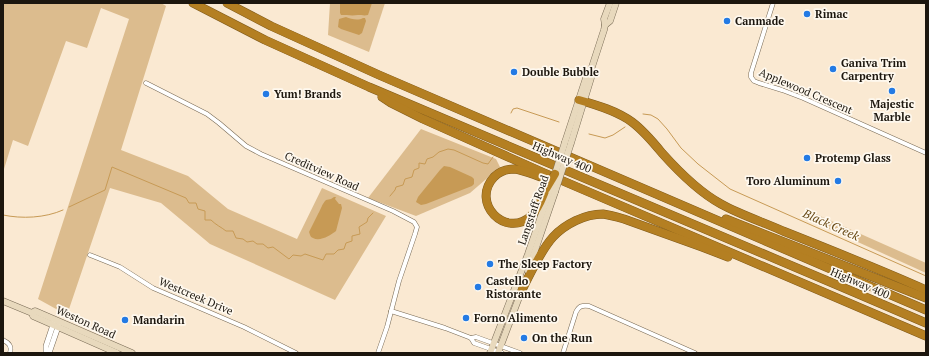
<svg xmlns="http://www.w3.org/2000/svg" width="929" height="356" font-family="'PT Serif',serif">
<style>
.green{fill:#dcbc8e}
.water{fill:#c79a55}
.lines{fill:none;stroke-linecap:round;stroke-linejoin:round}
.stream{stroke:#c79a55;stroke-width:1}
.minor-casing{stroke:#786a55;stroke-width:5}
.tertiary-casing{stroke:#786a55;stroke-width:6}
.secondary-casing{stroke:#786a55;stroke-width:7}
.motorway-casing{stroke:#7f5a1b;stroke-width:9}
.minor{stroke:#fff;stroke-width:4}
.tertiary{stroke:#fff;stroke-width:5}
.secondary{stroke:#e8d9bd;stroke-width:6}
.motorway{stroke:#b47f22;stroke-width:8}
.secondary-bridge-casing{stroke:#786a55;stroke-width:7;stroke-linecap:butt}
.motorway-bridge-casing{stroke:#7f5a1b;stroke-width:9;stroke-linecap:butt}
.secondary-bridge{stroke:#e8d9bd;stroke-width:6}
.motorway-bridge{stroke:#b47f22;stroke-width:8}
.poi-dot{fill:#237ae4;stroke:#fef8ee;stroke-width:1.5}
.labels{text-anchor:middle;stroke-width:3.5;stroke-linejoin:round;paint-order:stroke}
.poi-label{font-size:11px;font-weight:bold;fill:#1c160e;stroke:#fef8ee;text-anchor:start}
.street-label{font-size:11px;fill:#1c160e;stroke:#fef8ee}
.water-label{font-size:12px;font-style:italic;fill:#684915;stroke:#fef8ee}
</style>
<rect width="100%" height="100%" fill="#fae9d2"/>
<g class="green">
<polygon points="3,3 161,3 166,6 121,150 188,176 228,209 297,239 322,188 386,216 335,300 210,244 161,203 110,188 67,315 38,299 129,19 101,8 87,48 66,41 28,146 13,140 4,169"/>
<polygon points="330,3 385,3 369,52 328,35"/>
<polygon points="421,129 496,159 500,167 470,193 416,216 368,198"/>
<polygon points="809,211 926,263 926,273 805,218"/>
</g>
<g class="water">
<path d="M 340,3 L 372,3 L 368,15 C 364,16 362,15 358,15 C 352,16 347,15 341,15 L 340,13 Z"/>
<path d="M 346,17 C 351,19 358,21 363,18 L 365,18 L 366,21 L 362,33 L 359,35 L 341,29 L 338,27 L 339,19 Z"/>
<polygon points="444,166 450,167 472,177 474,179 474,184 472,186 426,204 421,205 416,202 418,197 440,170"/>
<path d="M 334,197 L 336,197 L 335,199 L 339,204 L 341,204 L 342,208 L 336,231 C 331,235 320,242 313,238 C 310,237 310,234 309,232 C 312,226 315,220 318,214 C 321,209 322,204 326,200 L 331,199 Z"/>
</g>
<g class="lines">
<g class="stream">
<polyline points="511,113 513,109 517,108 559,122"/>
<polyline points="643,114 651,115 658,119 667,129 681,148 698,164 730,189 926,276"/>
<polyline points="589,134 605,138 613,135 625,127"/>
<polyline points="390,196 395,190 396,187 403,185 405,179 412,177 414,170 419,168 419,163 425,164 427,159 433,157 439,152 448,149 454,150 483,163 488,164 493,157"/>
<path d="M 69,207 L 105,190 L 112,167 L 186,198 L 189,203 L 196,203 L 198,209 L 205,211 L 205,220 L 211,220 C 216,225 221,227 226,231 L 233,231 L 236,238 L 243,239 L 247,242 L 253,241 L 257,244 L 263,244 L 268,248 L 273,247 L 289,259 L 293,255 L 301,256 L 305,254 L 323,260 L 326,254 L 334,254 L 338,250 L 344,249 L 346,243 L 352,241 L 352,236 L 360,234 L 359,227 L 367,222 L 368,218 L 373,213"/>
<path d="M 3,215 C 22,219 45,218 63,210"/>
</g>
<defs>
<g id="minor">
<polyline points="773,3 751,73 751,77 754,81 759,83 782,90 803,98 926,153"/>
<polyline points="146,83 207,114 219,123 246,146 261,154 393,211 414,222 417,227 415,234 399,281 387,327 378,353"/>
<polyline points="90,255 120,267 153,288 244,327 296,353"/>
<polyline points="391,311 445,328 471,338 474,343 502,353"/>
<polyline points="471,338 476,337 520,353"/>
<path d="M 3,340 C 9,343 12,346 10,353"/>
<path d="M 563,353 L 576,312 C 579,306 582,305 589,306 L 695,353"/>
</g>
<g id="tertiary">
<polyline points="46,353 46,346 54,322"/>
<polyline points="49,353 59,324"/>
</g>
<g id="secondary">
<polyline points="605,25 610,21 616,3"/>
<polyline points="565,142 586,78 590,73 604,30 605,25 604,19 610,3"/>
<polyline points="571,143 591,78 590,73"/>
<polyline points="528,271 555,192"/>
<polyline points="3,301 32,313 33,316 117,353"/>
<polyline points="32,313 35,311 132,353"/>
<polyline points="490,353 528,254 550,190"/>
<polyline points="498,353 523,287"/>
</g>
<g id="motorway">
<polyline points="193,3 265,40 369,87 856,293 926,323"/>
<polyline points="227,3 271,26 379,75 926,310"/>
<polyline points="382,97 391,103 423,119 542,172 926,336"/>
<path d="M 579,100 C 597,105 617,111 632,122 C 644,131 653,142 662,153 C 679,172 699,192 721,204 C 741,215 763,222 783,231 C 831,250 879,269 926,290"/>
<path d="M 544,178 C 534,175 524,170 514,169 C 507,169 499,172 494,177 C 470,203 506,239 531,216 C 539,209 542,198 546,189"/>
<polyline points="726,219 926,298"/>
<path d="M 522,290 C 530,274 541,250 553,237 C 565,224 585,214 603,214 C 610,215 617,217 624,219 L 702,247 L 728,257"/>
</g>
</defs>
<use href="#minor" class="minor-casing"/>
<use href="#tertiary" class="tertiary-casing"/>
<use href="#secondary" class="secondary-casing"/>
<use href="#motorway" class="motorway-casing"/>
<use href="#minor" class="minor"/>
<use href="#tertiary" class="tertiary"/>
<use href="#secondary" class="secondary"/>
<use href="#motorway" class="motorway"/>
<defs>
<g id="secondary-bridge">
<polyline points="550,190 565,142"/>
<polyline points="555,192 571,143"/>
</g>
<polyline id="motorway-bridge" points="546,189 555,174"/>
</defs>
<use href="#secondary-bridge" class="secondary-bridge-casing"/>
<use href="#motorway-bridge" class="motorway-bridge-casing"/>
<use href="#secondary-bridge" class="secondary-bridge"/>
<use href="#motorway-bridge" class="motorway-bridge"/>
</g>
<g class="poi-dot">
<circle cx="807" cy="14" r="4"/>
<circle cx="727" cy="21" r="4"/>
<circle cx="833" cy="69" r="4"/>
<circle cx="514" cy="72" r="4"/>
<circle cx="892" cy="91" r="4"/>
<circle cx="266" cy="94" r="4"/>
<circle cx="807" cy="158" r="4"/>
<circle cx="838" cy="181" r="4"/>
<circle cx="490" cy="264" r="4"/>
<circle cx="478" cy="287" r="4"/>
<circle cx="466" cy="318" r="4"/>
<circle cx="125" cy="320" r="4"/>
<circle cx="524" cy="338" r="4"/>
</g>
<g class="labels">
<g class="poi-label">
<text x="815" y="18">Rimac</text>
<text x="735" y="25">Canmade</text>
<text x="841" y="67">Ganiva Trim<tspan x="841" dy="13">Carpentry</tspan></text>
<text x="522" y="76">Double Bubble</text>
<text x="274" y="98">Yum! Brands</text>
<text x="892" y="108" text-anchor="middle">Majestic<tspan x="892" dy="13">Marble</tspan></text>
<text x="815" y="162">Protemp Glass</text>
<text x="830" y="185" text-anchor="end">Toro Aluminum</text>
<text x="498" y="268">The Sleep Factory</text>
<text x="486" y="285">Castello<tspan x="486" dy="13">Ristorante</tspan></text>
<text x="474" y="322">Forno Alimento</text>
<text x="133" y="324">Mandarin</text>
<text x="532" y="342">On the Run</text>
</g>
<g class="street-label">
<text transform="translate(806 91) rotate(23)" y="4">Applewood Crescent</text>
<text transform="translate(562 157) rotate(23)" y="4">Highway 400</text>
<text transform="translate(322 171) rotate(24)" y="4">Creditview Road</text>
<text transform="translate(533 210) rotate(-71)" y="4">Langstaff Road</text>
<text transform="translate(860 283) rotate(23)" y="4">Highway 400</text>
<text transform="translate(196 296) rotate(23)" y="4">Westcreek Drive</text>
<text transform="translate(86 322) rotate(24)" y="4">Weston Road</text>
</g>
<g class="water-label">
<text transform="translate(831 225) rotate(24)" y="4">Black Creek</text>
</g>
</g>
<rect width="929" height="356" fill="none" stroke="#1c160e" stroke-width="8"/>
</svg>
